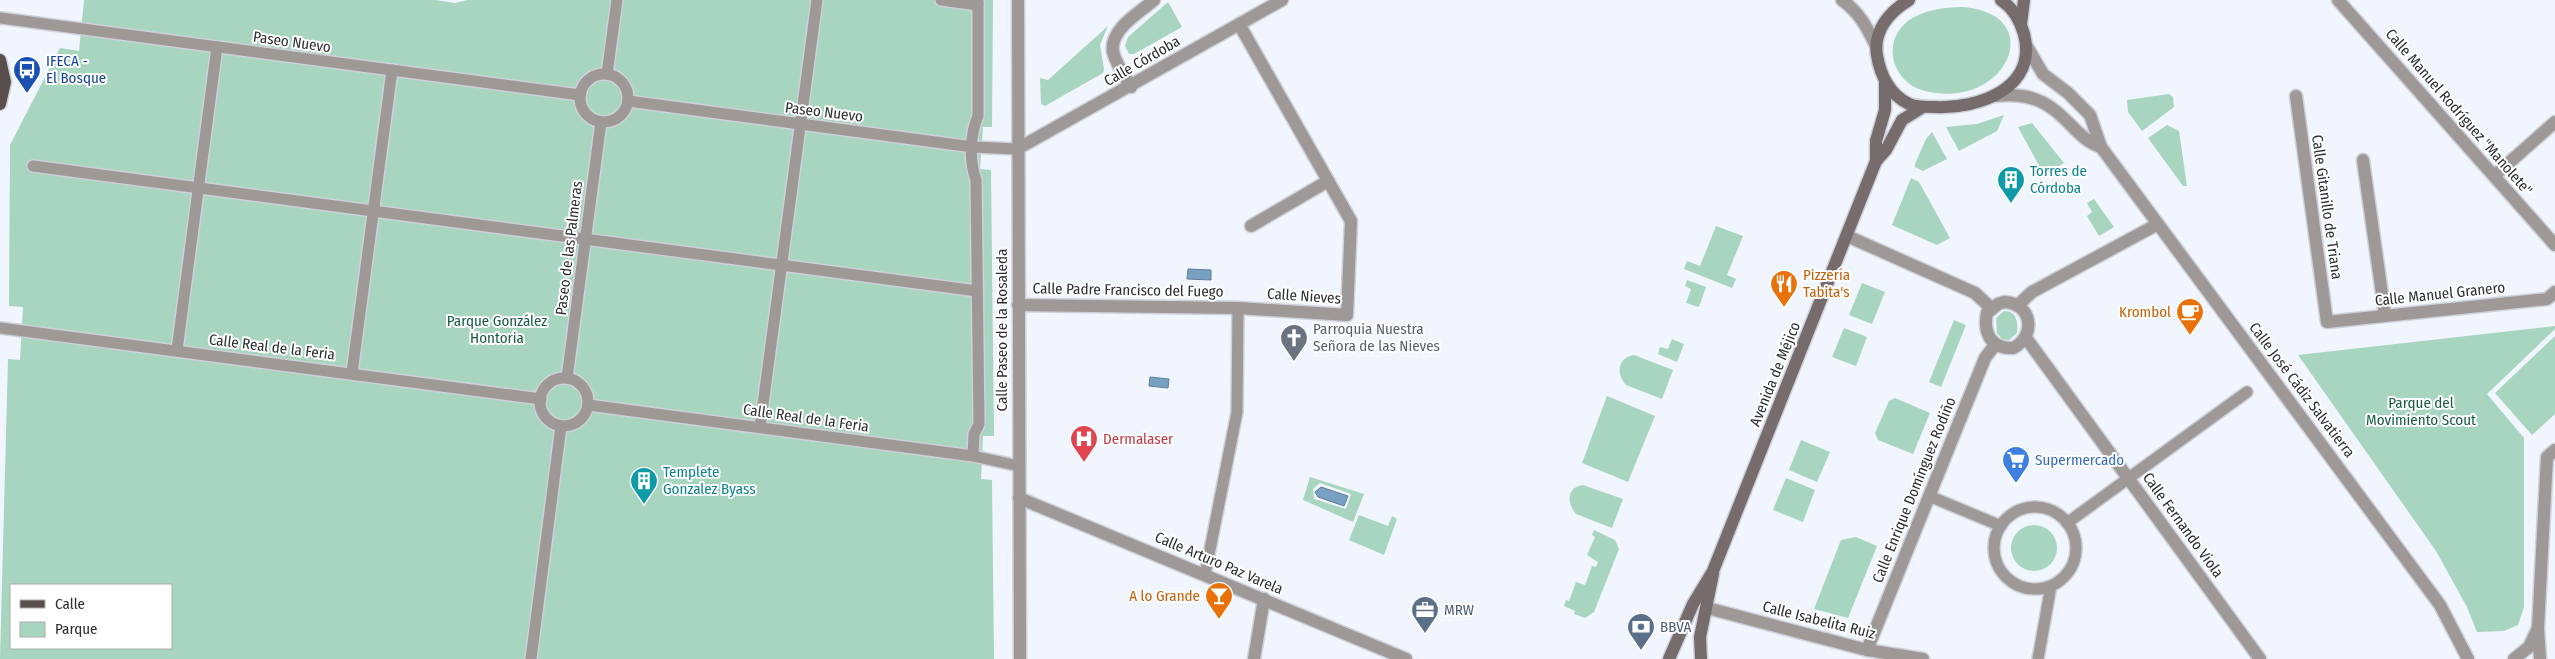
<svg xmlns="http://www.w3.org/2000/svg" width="2555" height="659" font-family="'Fira Sans Condensed',sans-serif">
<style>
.green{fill:#a8d5bf;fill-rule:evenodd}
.water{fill:#78a0c3;stroke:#617e98}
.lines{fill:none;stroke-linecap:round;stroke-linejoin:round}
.pedestrian-casing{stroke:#ced1d9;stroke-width:14}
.minor-casing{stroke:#ced1d9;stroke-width:15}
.tertiary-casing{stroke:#ced1d9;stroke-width:15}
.secondary-casing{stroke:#ced1d9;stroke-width:15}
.primary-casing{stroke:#ced1d9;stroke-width:15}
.pedestrian{stroke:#9e9897;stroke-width:11}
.minor{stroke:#9e9897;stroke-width:12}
.tertiary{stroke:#9e9897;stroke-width:12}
.secondary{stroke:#756c6b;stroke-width:12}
.primary{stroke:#584e4c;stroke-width:12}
.labels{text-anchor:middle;stroke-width:4;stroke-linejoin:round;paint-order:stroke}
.street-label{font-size:15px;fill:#2c2e32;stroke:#fff}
.transit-label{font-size:15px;fill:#164399;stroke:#fff;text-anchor:start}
.culture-label{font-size:15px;fill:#0d838f;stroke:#fff;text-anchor:start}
.food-label{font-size:15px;fill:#c56008;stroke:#fff;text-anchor:end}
.park-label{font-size:15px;fill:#1a5d43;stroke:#fff}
.worship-label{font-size:15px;fill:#5b616d;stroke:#fff;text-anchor:start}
.health-label{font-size:15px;fill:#be3a42;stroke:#fff;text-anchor:start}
.shop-label{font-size:15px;fill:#366cbe;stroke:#fff;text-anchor:start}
.service-label{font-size:15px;fill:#4e5e75;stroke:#fff;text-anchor:start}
</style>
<rect width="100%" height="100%" fill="#f1f5fe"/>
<g class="green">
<path d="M 84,0 L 435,0 L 455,3 L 468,0 L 993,0 L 992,127 L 983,127 L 980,169 L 991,170 L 994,436 L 983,436 L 981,479 L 992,480 L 994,659 L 0,659 L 8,359 L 20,360 L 23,307 L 9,306 L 10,145 L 60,48 L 79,51 ZM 11,585 L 171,585 L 171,648 L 11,648 Z"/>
<polygon points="1168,2 1182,27 1134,54 1129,54 1125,46 1128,37"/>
<path d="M 1962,7 C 2049,13 2008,111 1925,91 C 1893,83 1880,43 1908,21 C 1923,10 1944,7 1962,7 Z"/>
<polygon points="1108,26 1100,45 1104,69 1103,73 1045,106 1041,104 1040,78 1048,80"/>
<polygon points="2169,94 2173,97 2174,107 2142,131 2128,112 2127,100"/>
<polygon points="2004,115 1997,131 1959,151 1946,127 1977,124"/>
<polygon points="2032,123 2064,163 2044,175 2018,127"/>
<polygon points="2167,125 2179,131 2187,186 2183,186 2148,138"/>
<polygon points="1932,132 1947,159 1923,171 1915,167 1915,164 1926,139"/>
<polygon points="1911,178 1919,182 1950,238 1937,245 1892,225"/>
<polygon points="2094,199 2114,227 2099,236 2087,216 2092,212 2087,203"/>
<polygon points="1716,226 1743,236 1727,275 1736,279 1732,288 1684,269 1687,261 1700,266"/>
<polygon points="1687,280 1706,287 1699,307 1686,303 1691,289 1685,286"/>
<polygon points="1862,283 1885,292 1872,324 1849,315"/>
<path d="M 2004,311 C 2017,311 2018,322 2017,333 L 2009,340 L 2002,339 L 1997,333 L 1996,318 Z"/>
<polygon points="1954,320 1966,325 1941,387 1929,382"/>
<polygon points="2555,326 2555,329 2487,394 2524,438 2524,607 2518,625 2504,631 2477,632 2467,607 2436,551 2298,355"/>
<polygon points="1844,328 1867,337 1856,366 1832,357"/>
<polygon points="2555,336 2555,414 2532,435 2495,393"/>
<polygon points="1672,339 1684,344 1677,362 1658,354 1660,347 1668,349"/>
<path d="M 1634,355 L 1673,370 L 1662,399 L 1626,385 C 1616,374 1617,358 1634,355 Z"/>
<polygon points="1607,396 1655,416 1628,482 1582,463"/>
<polygon points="1895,398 1930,413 1913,454 1878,440 1875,433 1889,401"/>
<polygon points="1801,440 1830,452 1817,482 1789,470"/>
<path d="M 1310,477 L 1364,494 L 1353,522 L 1303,500 ZM 1320,483 L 1351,494 L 1346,509 L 1314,499 L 1313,489 Z"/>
<polygon points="1786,478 1815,490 1803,522 1773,510"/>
<path d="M 1583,485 L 1623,499 L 1612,528 L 1576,514 C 1566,503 1567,487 1583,485 Z"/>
<polygon points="1359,515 1388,526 1392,516 1397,519 1384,555 1349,540"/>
<circle cx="2034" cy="548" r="23"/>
<polygon points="1594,530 1615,540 1619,549 1594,612 1585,618 1574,614 1575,611 1564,606 1566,600 1569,601 1576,582 1585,585 1592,566 1596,567 1598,562 1587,555 1595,537 1592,535"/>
<polygon points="1856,537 1877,546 1848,618 1814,609 1841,540"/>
</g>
<g class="water">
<polygon points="1188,269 1211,270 1211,280 1187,279"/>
<polygon points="1150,377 1169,379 1168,388 1149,386"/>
<polygon points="1321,487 1348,496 1344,506 1318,497 1315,492"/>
</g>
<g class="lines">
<defs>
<g id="pedestrian">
<polyline points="941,0 978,5"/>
<polyline points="0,18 580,95"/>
<circle cx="604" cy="98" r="24"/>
<polyline points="607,74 617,0"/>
<polyline points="628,101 973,147 1017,149"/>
<polyline points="33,166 977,291"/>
<polyline points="0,328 541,399"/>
<polyline points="177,350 217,47"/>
<polyline points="352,373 392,70"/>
<polyline points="567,378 601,122"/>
<circle cx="564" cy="402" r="24"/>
<polyline points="588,405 973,456 1019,466"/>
<polyline points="760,427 817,0"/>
<path d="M 973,456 L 974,434 L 979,424 L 976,180 C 969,161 970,134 978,116 L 978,0"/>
<polyline points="1929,496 2001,526"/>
<circle cx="2035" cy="548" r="41"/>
<polyline points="2067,523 2247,392"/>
<polyline points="1205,575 1237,412 1238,308"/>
<polyline points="531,659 561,426"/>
<polyline points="2038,659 2051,586"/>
</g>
<g id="minor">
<polyline points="2338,0 2555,245"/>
<path d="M 1131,87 C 1125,77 1116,64 1113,52 C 1109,30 1139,13 1154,0"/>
<polyline points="2296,96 2327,322 2547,299 2555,292"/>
<polyline points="2363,160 2385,315"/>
<polyline points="2494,176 2555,122"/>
<polyline points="1251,226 1328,181"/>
<polyline points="1847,236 1975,293 1991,308"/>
<path d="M 2004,302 C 2032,303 2037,336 2013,348 C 1991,349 1983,333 1987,313 L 1998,304 Z"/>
<polyline points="1018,305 1238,308 1347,315 1351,221 1239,24"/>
<polyline points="2018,305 2032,292 2158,224"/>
<polyline points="2026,338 2260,659"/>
<polyline points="1019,498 1406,659"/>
<polyline points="1707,608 1867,650 1923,659"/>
<polyline points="1867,650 1985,358 1995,345"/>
<polyline points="1254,659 1264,599"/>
</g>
<g id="tertiary">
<polyline points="1018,0 1020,659"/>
<path d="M 1842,0 C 1859,12 1867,27 1876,46"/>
<polyline points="2026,45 2043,74 2068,93 2090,115 2101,147 2440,605 2468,659"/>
<path d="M 1994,96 C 2015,94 2035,95 2053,109 C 2071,122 2080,140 2101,147"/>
<polyline points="1017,149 1282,0"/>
<polyline points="2514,659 2529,647 2538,628"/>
<polyline points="2540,659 2538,628 2547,457 2555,450"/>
</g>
<g id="secondary">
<path d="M 1909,0 C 1889,12 1873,31 1877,55 C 1880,75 1890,95 1909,104 C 1917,107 1927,107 1935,107 C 1979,109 2038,88 2024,34 C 2020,20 2013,8 2001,0"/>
<polyline points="2021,24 2024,0"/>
<polyline points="1876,161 1886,150 1902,120 1923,107"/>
<polyline points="1669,659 1693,604 1713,571 1876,161 1876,141 1885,110 1885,81"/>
<polyline points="1701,659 1700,637 1713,574"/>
</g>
<polyline id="primary" points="0,60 5,82 0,104"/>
</defs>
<use href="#pedestrian" class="pedestrian-casing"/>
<use href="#minor" class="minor-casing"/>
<use href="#tertiary" class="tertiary-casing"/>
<use href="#secondary" class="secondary-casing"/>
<use href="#primary" class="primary-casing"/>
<use href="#pedestrian" class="pedestrian"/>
<use href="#minor" class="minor"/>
<use href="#tertiary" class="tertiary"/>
<use href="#secondary" class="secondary"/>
<use href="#primary" class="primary"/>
</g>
<defs>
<symbol id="bus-pin" viewBox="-11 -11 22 30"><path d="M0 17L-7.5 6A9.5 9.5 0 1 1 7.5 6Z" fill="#1a4fb4" stroke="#fff"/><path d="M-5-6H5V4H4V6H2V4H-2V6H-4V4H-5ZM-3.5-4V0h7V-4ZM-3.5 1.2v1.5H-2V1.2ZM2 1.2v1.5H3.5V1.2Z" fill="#fff"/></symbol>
<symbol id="building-pin" viewBox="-11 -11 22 30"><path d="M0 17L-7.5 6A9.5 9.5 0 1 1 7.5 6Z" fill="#0f9aa8" stroke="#fff"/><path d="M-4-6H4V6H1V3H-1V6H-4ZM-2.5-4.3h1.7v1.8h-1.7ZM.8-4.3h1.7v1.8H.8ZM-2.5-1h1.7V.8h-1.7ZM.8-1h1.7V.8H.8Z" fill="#fff"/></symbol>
<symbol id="restaurant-pin" viewBox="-11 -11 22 30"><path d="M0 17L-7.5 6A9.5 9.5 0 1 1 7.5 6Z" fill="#e8710a" stroke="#fff"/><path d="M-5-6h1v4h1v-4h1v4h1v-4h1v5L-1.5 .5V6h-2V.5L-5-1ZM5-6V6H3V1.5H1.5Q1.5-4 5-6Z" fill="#fff"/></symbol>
<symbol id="cafe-pin" viewBox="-11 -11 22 30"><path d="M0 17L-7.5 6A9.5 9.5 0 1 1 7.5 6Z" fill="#e8710a" stroke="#fff"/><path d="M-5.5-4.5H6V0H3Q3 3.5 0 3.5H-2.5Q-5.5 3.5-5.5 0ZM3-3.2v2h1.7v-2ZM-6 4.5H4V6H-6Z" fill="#fff"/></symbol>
<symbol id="church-pin" viewBox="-11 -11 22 30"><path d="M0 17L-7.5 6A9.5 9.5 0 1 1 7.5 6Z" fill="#6b7280" stroke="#fff"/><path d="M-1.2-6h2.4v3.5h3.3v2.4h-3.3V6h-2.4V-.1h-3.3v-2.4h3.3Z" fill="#fff"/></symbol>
<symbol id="hospital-pin" viewBox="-11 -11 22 30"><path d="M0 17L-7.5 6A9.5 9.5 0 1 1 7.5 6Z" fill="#e0444e" stroke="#fff"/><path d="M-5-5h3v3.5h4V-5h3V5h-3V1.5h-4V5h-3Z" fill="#fff"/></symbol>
<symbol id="supermarket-pin" viewBox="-11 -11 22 30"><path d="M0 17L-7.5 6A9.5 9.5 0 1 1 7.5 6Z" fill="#3f7fe0" stroke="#fff"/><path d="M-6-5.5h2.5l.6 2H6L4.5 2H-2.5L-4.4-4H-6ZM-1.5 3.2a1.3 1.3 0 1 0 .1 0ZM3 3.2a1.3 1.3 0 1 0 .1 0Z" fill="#fff"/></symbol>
<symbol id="bar-pin" viewBox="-11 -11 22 30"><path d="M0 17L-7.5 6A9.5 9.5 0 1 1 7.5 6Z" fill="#e8710a" stroke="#fff"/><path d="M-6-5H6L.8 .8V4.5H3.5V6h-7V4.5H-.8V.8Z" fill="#fff"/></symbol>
<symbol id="office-pin" viewBox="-11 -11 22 30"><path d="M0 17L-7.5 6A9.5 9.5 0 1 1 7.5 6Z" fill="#5c6f8a" stroke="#fff"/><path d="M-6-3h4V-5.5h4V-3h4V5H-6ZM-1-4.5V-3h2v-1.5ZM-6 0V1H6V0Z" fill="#fff"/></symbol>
<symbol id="bank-pin" viewBox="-11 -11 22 30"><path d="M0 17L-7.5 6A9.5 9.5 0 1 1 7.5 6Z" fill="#5c6f8a" stroke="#fff"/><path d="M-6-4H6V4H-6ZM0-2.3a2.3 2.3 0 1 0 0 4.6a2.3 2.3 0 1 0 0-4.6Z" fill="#fff"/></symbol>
</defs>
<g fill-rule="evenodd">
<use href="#bus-pin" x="11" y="54" width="32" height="43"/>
<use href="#building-pin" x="1995" y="164" width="32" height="43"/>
<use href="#restaurant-pin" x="1768" y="268" width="32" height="43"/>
<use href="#cafe-pin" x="2174" y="296" width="32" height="43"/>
<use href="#church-pin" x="1278" y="322" width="32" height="43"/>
<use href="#hospital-pin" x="1068" y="423" width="32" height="43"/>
<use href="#supermarket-pin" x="2000" y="444" width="32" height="43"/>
<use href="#building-pin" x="628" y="465" width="32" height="43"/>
<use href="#bar-pin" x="1203" y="580" width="32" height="43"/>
<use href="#office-pin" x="1409" y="594" width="32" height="43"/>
<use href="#bank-pin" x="1625" y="611" width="32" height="43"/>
</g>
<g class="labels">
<g class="street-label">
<text transform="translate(292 42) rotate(8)" y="5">Paseo Nuevo</text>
<text transform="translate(1142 61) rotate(-30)" y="5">Calle Córdoba</text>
<text transform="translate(824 112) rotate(7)" y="5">Paseo Nuevo</text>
<text transform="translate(2459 112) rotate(49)" y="5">Calle Manuel Rodríguez "Manolete"</text>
<text transform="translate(2327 207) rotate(82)" y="5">Calle Gitanillo de Triana</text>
<text transform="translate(569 248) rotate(-83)" y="5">Paseo de las Palmeras</text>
<text transform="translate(1128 290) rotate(1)" y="5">Calle Padre Francisco del Fuego</text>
<text transform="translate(2440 294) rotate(-6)" y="5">Calle Manuel Granero</text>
<text transform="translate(1304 296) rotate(4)" y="5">Calle Nieves</text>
<text transform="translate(1002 330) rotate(-90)" y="5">Calle Paseo de la Rosaleda</text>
<text transform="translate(272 347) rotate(7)" y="5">Calle Real de la Feria</text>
<text transform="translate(1775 374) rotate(-68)" y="5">Avenida de Méjico</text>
<text transform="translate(2302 390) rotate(53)" y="5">Calle José Cádiz Salvatierra</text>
<text transform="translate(806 418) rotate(8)" y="5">Calle Real de la Feria</text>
<text transform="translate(1914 490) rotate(-68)" y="5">Calle Enrique Domínguez Rodiño</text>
<text transform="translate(2183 525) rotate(54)" y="5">Calle Fernando Viola</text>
<text transform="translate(1219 563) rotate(23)" y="5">Calle Arturo Paz Varela</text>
<text transform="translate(1819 620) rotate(14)" y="5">Calle Isabelita Ruiz</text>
</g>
<g class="transit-label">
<text x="46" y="66">IFECA -<tspan x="46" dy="17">El Bosque</tspan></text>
</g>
<g class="culture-label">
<text x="2030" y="176">Torres de<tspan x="2030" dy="17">Córdoba</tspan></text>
<text x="663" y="477">Templete<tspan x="663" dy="17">Gonzalez Byass</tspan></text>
</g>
<g class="food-label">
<text x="1803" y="280" text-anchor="start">Pizzería<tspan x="1803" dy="17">Tabita's</tspan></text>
<text x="2171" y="317">Krombol</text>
<text x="1200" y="601">A lo Grande</text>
</g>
<g class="park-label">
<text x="497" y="326">Parque González<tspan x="497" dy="17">Hontoria</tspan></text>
<text x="2421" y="408">Parque del<tspan x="2421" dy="17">Movimiento Scout</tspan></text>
</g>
<g class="worship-label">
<text x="1313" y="334">Parroquia Nuestra<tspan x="1313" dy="17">Señora de las Nieves</tspan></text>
</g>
<g class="health-label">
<text x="1103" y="444">Dermalaser</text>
</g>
<g class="shop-label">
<text x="2035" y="465">Supermercado</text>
</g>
<g class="service-label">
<text x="1444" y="615">MRW</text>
<text x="1660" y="632">BBVA</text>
</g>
</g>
<rect x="10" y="584" width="162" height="65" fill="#ffffff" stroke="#ababad"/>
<rect x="20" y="600" width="25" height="8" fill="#584e4c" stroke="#ababad"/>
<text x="55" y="609" font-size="15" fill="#2c2e32">Calle</text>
<rect x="20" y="622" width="25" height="15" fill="#a8d5bf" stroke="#ababad"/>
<text x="55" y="634" font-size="15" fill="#2c2e32">Parque</text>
</svg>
